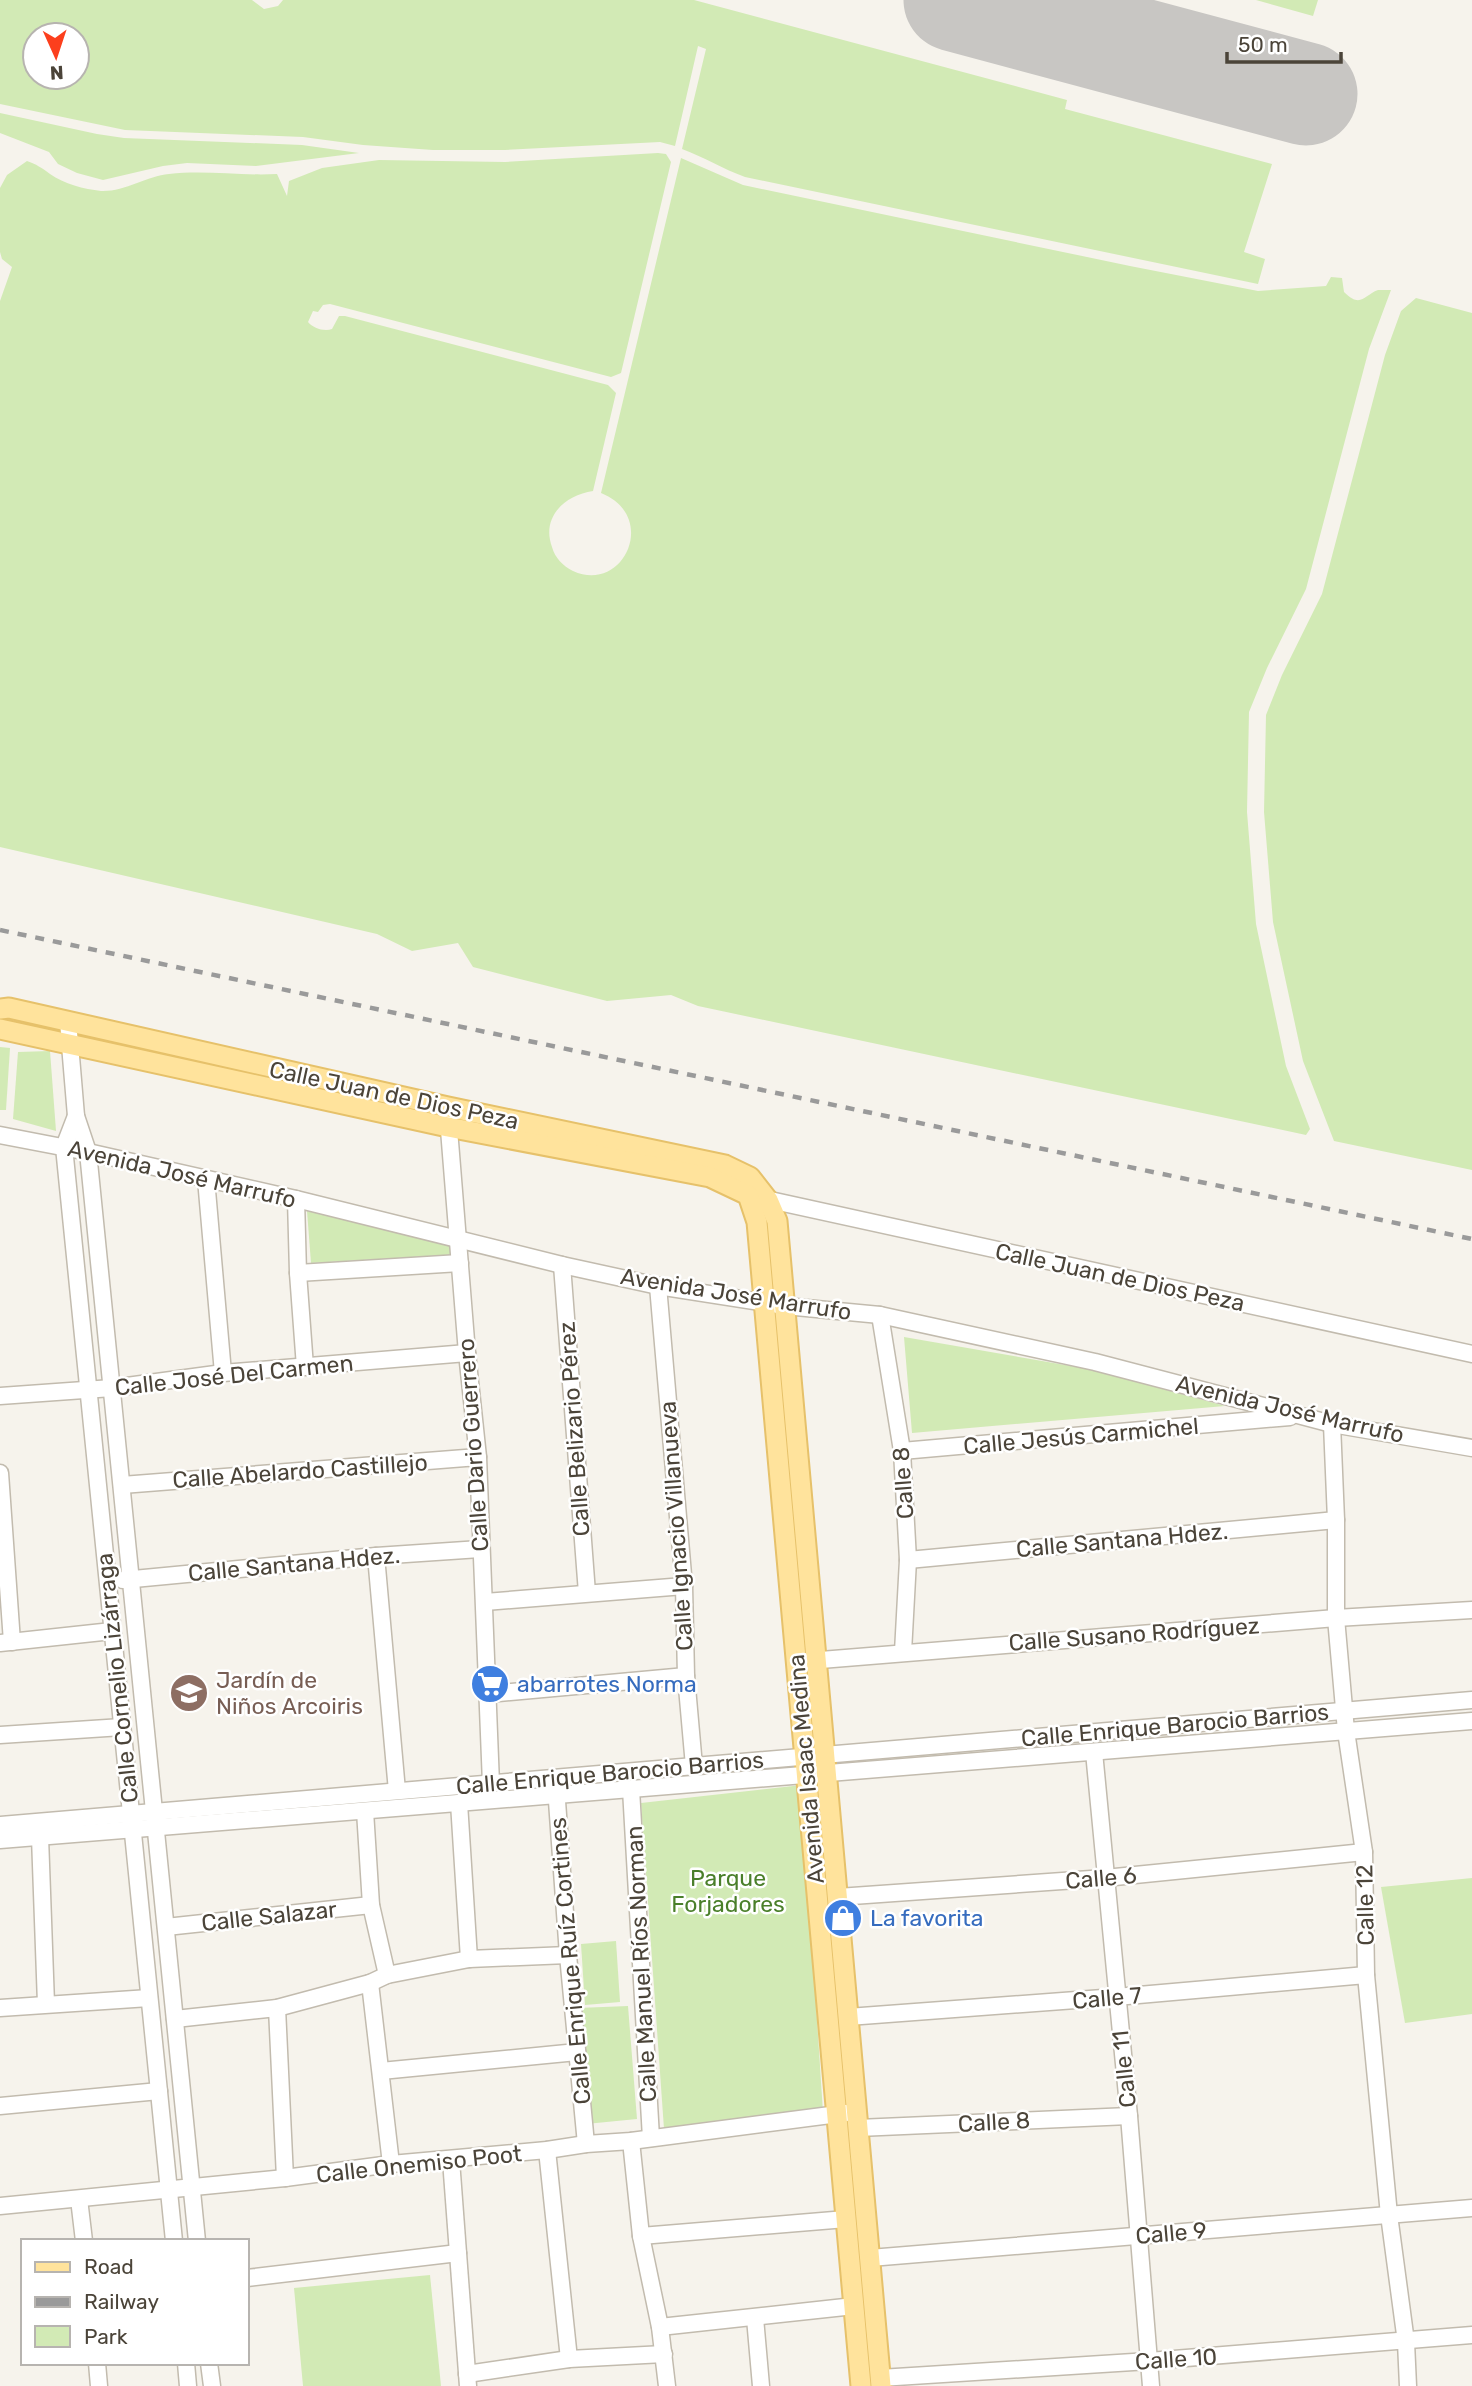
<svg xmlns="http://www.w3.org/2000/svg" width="1472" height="2386" font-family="Rubik,sans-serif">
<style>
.green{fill:#d2eab5;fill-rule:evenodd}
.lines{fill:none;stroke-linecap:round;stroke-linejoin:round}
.runway{stroke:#c8c6c3;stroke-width:103}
.minor-casing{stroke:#c2bbae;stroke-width:19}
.major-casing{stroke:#e6c16a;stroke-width:23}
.minor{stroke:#fff;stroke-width:16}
.major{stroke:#ffe39c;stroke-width:19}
.rail{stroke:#9a9a9a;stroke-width:4.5;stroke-dasharray:9 9;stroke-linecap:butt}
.labels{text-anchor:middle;stroke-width:5;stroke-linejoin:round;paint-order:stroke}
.street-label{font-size:23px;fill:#4b4439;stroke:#fff}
.education-label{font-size:23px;fill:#785e54;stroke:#fff;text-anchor:start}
.shop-label{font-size:23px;fill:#366cbe;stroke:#fff;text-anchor:start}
.park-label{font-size:23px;fill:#4a7f2a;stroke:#fff}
</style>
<rect width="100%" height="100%" fill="#f6f3ec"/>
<g class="green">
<path d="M 0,0 L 252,0 L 264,9 L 278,6 L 283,0 L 694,0 L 1067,100 L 1065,109 L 1272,164 L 1244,252 L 1265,259 L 1258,284 L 745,177 C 723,169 704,157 682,149 L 706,49 L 698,46 L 675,146 L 660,142 L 505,150 L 433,150 L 363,145 L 303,137 L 125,130 L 0,104 ZM 35,35 L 77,35 L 77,77 L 35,77 Z"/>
<polygon points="1256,0 1318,0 1313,16"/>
<polygon points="0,113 97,134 124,138 302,145 359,153 256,166 187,163 163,166 103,180 77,173 58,164 49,152 0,133"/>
<path d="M 658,153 L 666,154 L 671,162 L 621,373 L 611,377 L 330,304 L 323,305 L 318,312 L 313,311 L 308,322 C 313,328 324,332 332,329 L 339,316 L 345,316 L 608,385 L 616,393 L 593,491 C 565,495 541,517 552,547 C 555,558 563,566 573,571 C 624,594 659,516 601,493 L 681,158 L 743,185 L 1130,266 L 1258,291 L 1326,286 L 1331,277 L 1342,278 L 1344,292 C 1361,309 1364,295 1378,290 C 1380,290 1389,290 1391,290 L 1369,349 L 1306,589 L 1267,668 L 1249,712 L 1247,812 L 1256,924 L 1286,1066 L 1310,1129 L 1306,1135 L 698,1006 L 671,995 L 607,1001 L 473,967 L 458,943 L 412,951 L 377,934 L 0,847 L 0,301 L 12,267 L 2,259 L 0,252 L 0,188 L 7,175 L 27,161 C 36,164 42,168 50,174 C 64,184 84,189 101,191 C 124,192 147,176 169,174 C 205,170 241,176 277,174 L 287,196 L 289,181 L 322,168 L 379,160 L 505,162 Z"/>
<polygon points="1416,298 1472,313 1472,1170 1334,1141 1303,1061 1273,922 1264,812 1266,715 1282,675 1322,594 1385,355 1401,311"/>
<polygon points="0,1047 10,1048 6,1110 0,1110"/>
<polygon points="50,1051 56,1131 13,1119 18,1052"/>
<polygon points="307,1211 450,1245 450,1255 311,1263"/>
<polygon points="904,1337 1094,1370 1225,1406 912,1433"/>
<polygon points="802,1785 823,2113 664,2129 641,1803"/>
<polygon points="1472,1878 1472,2014 1405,2023 1381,1887"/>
<polygon points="616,1941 620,2002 585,2005 581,1944"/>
<polygon points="628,2006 637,2119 586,2124 578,2008"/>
<polygon points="430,2275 441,2386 303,2386 294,2288"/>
</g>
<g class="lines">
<polyline class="runway" points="955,0 1306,94"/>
<defs>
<g id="minor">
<polyline points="68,1021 76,1116 88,1152 197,2241"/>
<polyline points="76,1116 64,1147 174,2241"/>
<polyline points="448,1117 467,1353 478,1457 491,1784"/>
<polyline points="0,1135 88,1152 296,1199 562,1265 658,1286 785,1306 880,1315 1095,1362 1332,1424 1472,1448"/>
<polyline points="206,1179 223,1373"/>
<polyline points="761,1198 1472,1354"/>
<polyline points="296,1199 298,1273 305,1367"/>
<polyline points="562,1265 587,1593"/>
<polyline points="298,1273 460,1263"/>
<polyline points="658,1286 684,1586 686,1676 694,1766"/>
<polyline points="880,1315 902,1451 908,1560 903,1652"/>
<polyline points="0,1396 112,1388 223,1373 467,1353"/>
<polyline points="1332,1424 1336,1520 1336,1618 1346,1731 1364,1852 1366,1975 1389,2215 1406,2342 1408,2386"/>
<polyline points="902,1451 1290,1417"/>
<polyline points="0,1473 12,1642"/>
<polyline points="122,1485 478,1457"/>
<polyline points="376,1556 397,1791"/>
<polyline points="908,1560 1336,1520"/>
<polyline points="123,1580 376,1556 480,1549"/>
<polyline points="485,1602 684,1586"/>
<polyline points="0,1643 112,1631"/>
<polyline points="796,1662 1336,1618 1472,1610"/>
<polyline points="488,1694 686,1676"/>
<polyline points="0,1735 122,1727"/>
<polyline points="1094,1752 1129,2116 1151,2386"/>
<polyline points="556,1787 568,1955 586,2144"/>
<polyline points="631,1789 651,2138"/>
<polyline points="459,1803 469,1959"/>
<polyline points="365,1811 371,1905 387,1975"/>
<polyline points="0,1825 1472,1700"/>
<polyline points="40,1837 46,2004"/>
<polyline points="0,1840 1472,1721"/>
<polyline points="838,1897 1105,1878 1364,1852"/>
<polyline points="166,1927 371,1905"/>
<polyline points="370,1983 391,2164"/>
<polyline points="0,2008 149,1998"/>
<polyline points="277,2008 285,2178"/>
<polyline points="848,2017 1116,1997 1366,1975"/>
<polyline points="175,2019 277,2008 370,1983 387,1975 469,1959 568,1955"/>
<polyline points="381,2071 577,2052"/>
<polyline points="0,2106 159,2091"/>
<polyline points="858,2128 1129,2116"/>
<polyline points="631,2141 641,2236 660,2327 667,2386"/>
<polyline points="547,2150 569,2359"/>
<polyline points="451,2160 468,2386"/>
<polyline points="79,2199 84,2241"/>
<polyline points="0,2206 285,2178 391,2164 547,2150 586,2144 631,2141 846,2113"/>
<polyline points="641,2236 846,2219"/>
<polyline points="870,2258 1472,2208"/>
<polyline points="247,2278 458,2253"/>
<polyline points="755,2318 761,2386"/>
<polyline points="660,2327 854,2306"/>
<polyline points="97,2363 99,2386"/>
<polyline points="186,2363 188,2386"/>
<polyline points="209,2363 212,2386"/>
<polyline points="467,2374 569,2359 664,2354"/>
<polyline points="880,2378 1149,2361 1472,2335"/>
</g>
<g id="major">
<polyline points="0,1009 9,1008 448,1107 725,1165 750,1177 768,1200 777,1221 881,2386"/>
<polyline points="0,1029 448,1127 710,1177 748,1195 757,1222 861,2386"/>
</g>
</defs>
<use href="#minor" class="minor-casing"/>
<use href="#major" class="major-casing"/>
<use href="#minor" class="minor"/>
<use href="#major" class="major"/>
<polyline class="rail" points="0,930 1472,1239"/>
</g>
<defs>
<symbol id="supermarket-disc" viewBox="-11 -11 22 22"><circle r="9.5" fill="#3f7fe0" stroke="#fff"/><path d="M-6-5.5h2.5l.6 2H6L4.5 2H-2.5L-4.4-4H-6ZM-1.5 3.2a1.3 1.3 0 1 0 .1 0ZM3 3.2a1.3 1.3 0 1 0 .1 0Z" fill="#fff"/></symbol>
<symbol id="school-disc" viewBox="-11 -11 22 22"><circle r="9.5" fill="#8d6e63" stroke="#fff"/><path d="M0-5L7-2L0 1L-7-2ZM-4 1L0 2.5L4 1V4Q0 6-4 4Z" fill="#fff"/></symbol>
<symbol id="shop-disc" viewBox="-11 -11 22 22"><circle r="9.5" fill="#3f7fe0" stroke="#fff"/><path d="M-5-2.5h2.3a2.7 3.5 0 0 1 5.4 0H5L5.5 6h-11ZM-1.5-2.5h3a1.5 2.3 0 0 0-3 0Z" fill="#fff"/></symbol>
</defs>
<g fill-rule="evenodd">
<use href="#supermarket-disc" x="468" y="1662" width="44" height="44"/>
<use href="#school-disc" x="167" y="1671" width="44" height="44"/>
<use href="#shop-disc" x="821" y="1896" width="44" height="44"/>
</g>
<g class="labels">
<g class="street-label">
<text transform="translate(394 1095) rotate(12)" y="8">Calle Juan de Dios Peza</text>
<text transform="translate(182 1174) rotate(13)" y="8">Avenida José Marrufo</text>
<text transform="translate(1120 1277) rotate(12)" y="8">Calle Juan de Dios Peza</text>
<text transform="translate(736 1294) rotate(9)" y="8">Avenida José Marrufo</text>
<text transform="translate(234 1375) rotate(-6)" y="8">Calle José Del Carmen</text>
<text transform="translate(1290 1409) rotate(13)" y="8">Avenida José Marrufo</text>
<text transform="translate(574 1429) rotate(-94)" y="8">Calle Belizario Pérez</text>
<text transform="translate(1081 1436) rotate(-5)" y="8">Calle Jesús Carmichel</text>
<text transform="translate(473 1445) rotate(-94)" y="8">Calle Dario Guerrero</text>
<text transform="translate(300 1471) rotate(-4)" y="8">Calle Abelardo Castillejo</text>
<text transform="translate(903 1483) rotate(-94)" y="8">Calle 8</text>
<text transform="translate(676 1526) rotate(-94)" y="8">Calle Ignacio Villanueva</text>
<text transform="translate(1122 1540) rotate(-5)" y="8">Calle Santana Hdez.</text>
<text transform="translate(294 1564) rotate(-5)" y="8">Calle Santana Hdez.</text>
<text transform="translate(1134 1634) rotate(-4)" y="8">Calle Susano Rodríguez</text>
<text transform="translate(117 1678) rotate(-96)" y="8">Calle Cornelio Lizárraga</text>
<text transform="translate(1175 1725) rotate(-5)" y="8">Calle Enrique Barocio Barrios</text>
<text transform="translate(806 1769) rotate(-95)" y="8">Avenida Isaac Medina</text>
<text transform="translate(610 1773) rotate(-5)" y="8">Calle Enrique Barocio Barrios</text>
<text transform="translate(1101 1878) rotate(-5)" y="8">Calle 6</text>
<text transform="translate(1365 1905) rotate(-91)" y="8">Calle 12</text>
<text transform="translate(269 1916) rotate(-6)" y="8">Calle Salazar</text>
<text transform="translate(570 1961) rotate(-95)" y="8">Calle Enrique Ruíz Cortines</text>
<text transform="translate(641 1964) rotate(-93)" y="8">Calle Manuel Ríos Norman</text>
<text transform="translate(1107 1998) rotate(-5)" y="8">Calle 7</text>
<text transform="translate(1124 2069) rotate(-96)" y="8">Calle 11</text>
<text transform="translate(994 2122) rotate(-3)" y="8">Calle 8</text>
<text transform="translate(419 2164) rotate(-6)" y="8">Calle Onemiso Poot</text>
<text transform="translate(1171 2233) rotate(-5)" y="8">Calle 9</text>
<text transform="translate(1176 2359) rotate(-4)" y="8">Calle 10</text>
</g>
<g class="education-label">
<text x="216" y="1688">Jardín de<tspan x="216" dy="26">Niños Arcoiris</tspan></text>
</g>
<g class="shop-label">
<text x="517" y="1692">abarrotes Norma</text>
<text x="870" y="1926">La favorita</text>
</g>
<g class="park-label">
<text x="728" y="1886">Parque<tspan x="728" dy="26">Forjadores</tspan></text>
</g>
</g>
<rect x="21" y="2239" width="228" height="126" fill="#ffffff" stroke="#b7b4b0" stroke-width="2"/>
<rect x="35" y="2262" width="35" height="10" fill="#ffe39c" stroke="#b7b4b0" stroke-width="2"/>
<text x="84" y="2274" font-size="21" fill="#4b4439">Road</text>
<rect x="35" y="2297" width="35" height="10" fill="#9a9a9a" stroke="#b7b4b0" stroke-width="2"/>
<text x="84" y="2309" font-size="21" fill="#4b4439">Railway</text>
<rect x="35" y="2326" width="35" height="21" fill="#d2eab5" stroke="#b7b4b0" stroke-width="2"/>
<text x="84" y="2344" font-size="21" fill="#4b4439">Park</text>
<g transform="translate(56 56) rotate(177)"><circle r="33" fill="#ffffff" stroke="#b7b4b0" stroke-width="2"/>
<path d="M0-5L12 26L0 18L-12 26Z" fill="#fc3f1d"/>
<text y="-10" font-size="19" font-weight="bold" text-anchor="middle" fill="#4b4439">N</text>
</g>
<path d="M1227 52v10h114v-10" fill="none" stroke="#4b4439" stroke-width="3.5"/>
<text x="1238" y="52" font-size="21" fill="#4b4439" stroke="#ffffff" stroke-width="5" paint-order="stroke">50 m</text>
</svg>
